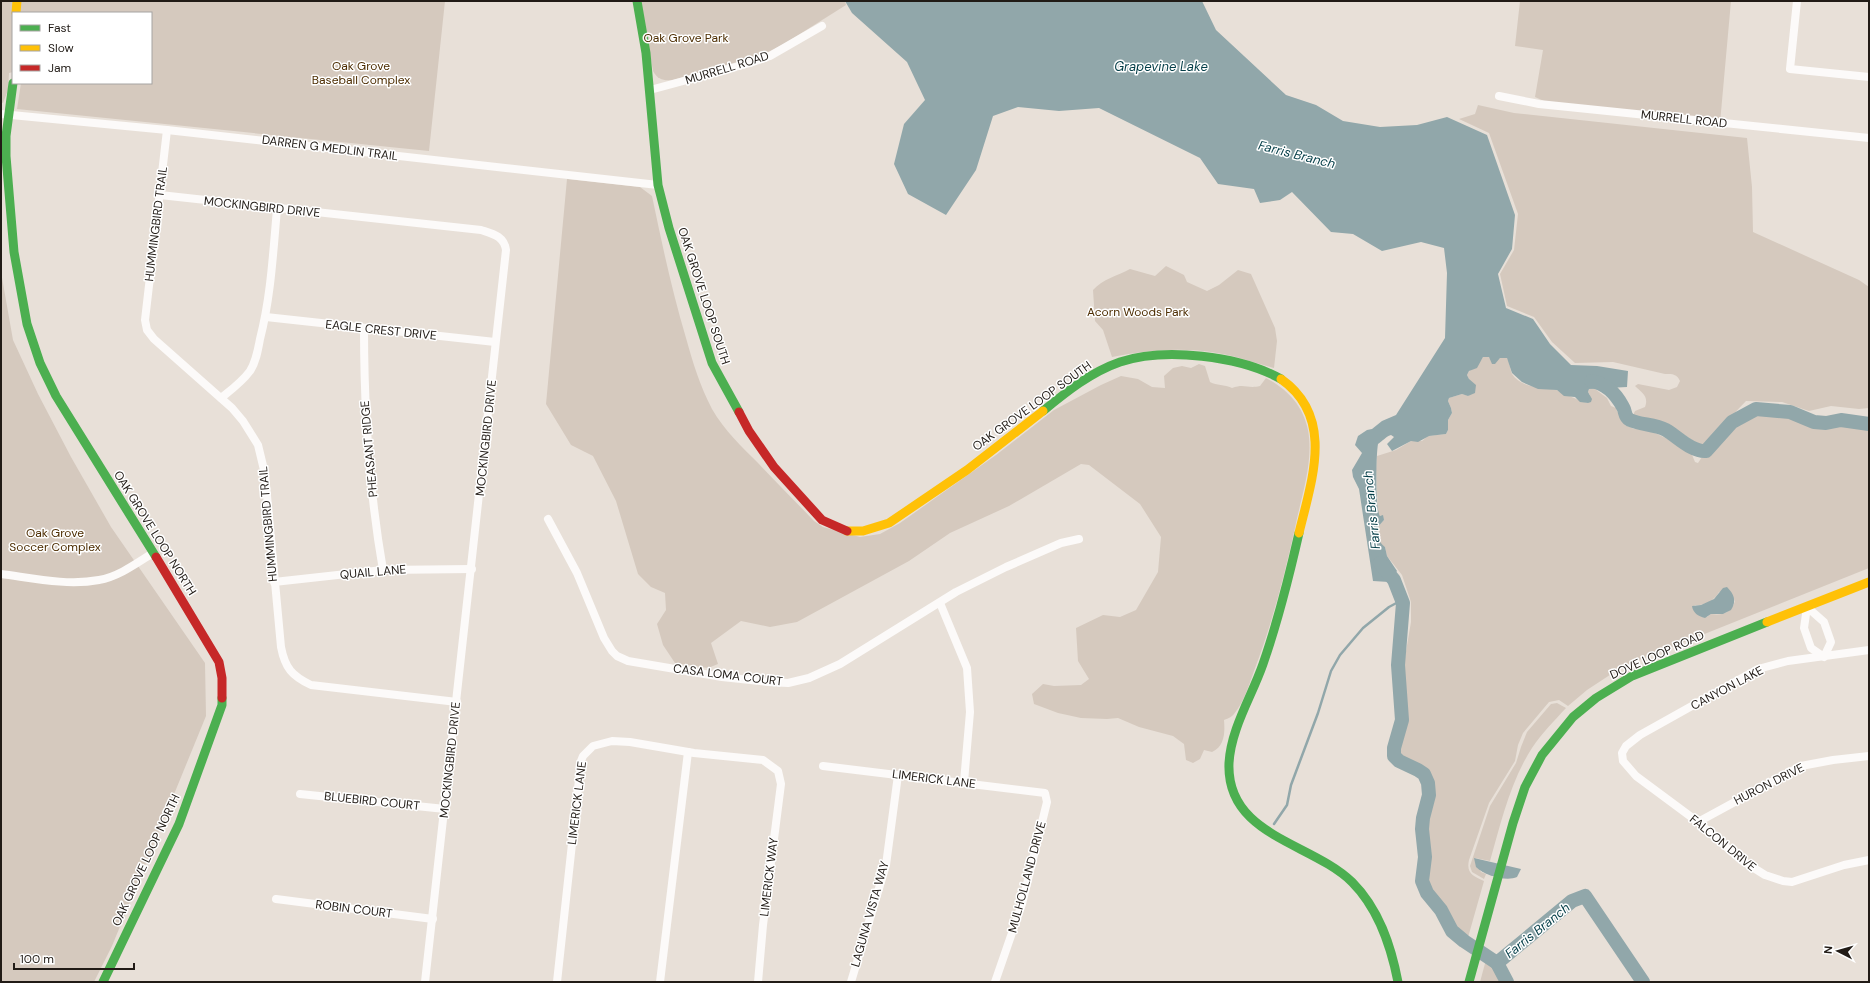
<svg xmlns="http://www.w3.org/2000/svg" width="1870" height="983" font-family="'DM Sans',sans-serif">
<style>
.green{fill:#d5c9be;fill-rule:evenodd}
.water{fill:#91a7aa}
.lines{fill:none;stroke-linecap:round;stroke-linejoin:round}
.stream{stroke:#91a7aa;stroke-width:2.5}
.river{stroke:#91a7aa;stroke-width:14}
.street{stroke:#fcfaf9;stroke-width:8}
.fast{stroke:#4caf50;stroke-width:9}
.slow{stroke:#ffc107;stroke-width:9}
.jam{stroke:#c62828;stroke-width:9}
.labels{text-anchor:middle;stroke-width:3;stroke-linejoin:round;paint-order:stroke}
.park-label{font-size:12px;fill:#4c2c01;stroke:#fff}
.street-label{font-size:12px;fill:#211b16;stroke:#fff}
.water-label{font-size:13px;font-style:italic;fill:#033d47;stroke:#fff}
</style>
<rect width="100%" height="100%" fill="#e8e0d8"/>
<g class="green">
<polygon points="1,1 445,1 429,151 17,109 21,83 151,83 151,13 13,13 13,72 9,73 8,90 3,103 1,102"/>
<path d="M 641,1 L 845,1 L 846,5 L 784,44 L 762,55 L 673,80 C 664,81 658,80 653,71 Z"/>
<polygon points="1520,1 1731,1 1720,123 1544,101 1535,97 1543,50 1515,46"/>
<path d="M 1478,105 L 1514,113 L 1747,138 L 1752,187 L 1753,232 L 1859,280 L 1869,287 L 1869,408 L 1859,409 L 1831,406 L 1809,411 L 1782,402 L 1746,401 L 1703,446 L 1698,445 L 1688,437 L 1668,425 L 1656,420 L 1633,415 L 1635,411 L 1645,407 C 1649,396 1642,393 1635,386 L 1638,384 L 1669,390 L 1677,387 L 1680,381 C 1677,374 1673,374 1665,374 L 1613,362 L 1575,363 L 1552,342 L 1534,317 L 1507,306 L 1500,274 L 1514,250 L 1518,214 L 1489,133 L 1459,119 L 1475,114 Z"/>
<path d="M 567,179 L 640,187 L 652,196 C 662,244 672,291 686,338 C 693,363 700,386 712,409 C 724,430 742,447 759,464 C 777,483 796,502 814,521 L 823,527 L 860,537 L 880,534 L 900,523 L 996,455 L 1054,410 L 1101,385 L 1121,376 L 1138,379 L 1152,387 L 1165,388 L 1164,376 L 1173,368 L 1182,366 L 1191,368 L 1199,364 L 1205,366 L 1210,382 C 1217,386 1224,384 1232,388 C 1245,383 1247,389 1260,386 L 1266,378 C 1287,389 1303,405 1308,430 C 1314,462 1301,497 1295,528 C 1284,577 1272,624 1254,671 C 1249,685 1244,702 1234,714 C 1232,717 1227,719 1224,720 C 1225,732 1225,746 1212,752 L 1204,750 L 1200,759 L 1193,763 L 1186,760 L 1184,744 L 1173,736 L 1139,727 L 1118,718 L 1107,719 L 1081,718 L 1058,713 L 1034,704 L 1032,694 L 1043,684 L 1054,686 L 1081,685 L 1089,679 L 1078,661 L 1076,628 L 1103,615 L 1120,617 L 1136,610 L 1158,572 L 1161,537 L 1140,504 L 1089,465 L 1081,464 L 1009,506 L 950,533 L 909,561 L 797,622 L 770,627 L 741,621 L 711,643 L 718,664 L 708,668 L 675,663 L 663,645 L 657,624 L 666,610 L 665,593 L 651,587 L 638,574 L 616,501 L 593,456 L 571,445 L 546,404 Z"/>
<path d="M 1166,266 L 1184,275 L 1187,282 L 1207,291 L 1219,285 L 1238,270 L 1251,274 L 1275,328 L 1277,341 L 1274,368 C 1255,363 1236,356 1217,353 C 1182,347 1147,350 1112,357 L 1103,330 L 1095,321 L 1093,290 C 1103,279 1117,276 1130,269 L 1155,276 Z"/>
<polygon points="1,272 13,340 38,394 71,457 111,527 205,663 206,716 112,946 94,982 1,982"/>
<path d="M 1487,356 L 1496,361 L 1500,358 L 1507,358 C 1510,363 1510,369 1512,374 C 1522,389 1542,387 1557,390 C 1559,392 1585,403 1588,403 L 1590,395 L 1588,392 L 1589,389 L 1595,389 L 1607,398 L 1611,406 L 1616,408 C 1618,416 1624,418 1625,425 L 1634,429 L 1640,428 L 1651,431 L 1690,450 L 1695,462 L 1698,463 L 1702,457 L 1711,452 L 1732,429 L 1750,418 L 1764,413 L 1793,417 L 1811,425 L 1826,426 L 1847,423 L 1869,428 L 1869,568 L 1622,667 L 1587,690 L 1568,706 L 1559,700 L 1549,702 L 1523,733 L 1518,745 L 1515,761 L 1489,803 L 1469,860 C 1466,873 1473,876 1484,881 L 1467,941 L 1448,922 L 1443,907 L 1433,895 L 1426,880 L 1429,859 L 1426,827 L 1433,798 L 1430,774 L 1426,769 L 1399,754 L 1398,748 L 1406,730 L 1407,715 L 1404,700 L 1404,663 L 1411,622 L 1411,602 L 1402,575 L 1387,556 L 1385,547 L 1380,544 L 1377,528 L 1384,520 L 1378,513 L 1376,469 L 1377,456 L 1396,450 L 1411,441 L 1422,441 L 1428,436 L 1446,434 L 1448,430 L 1448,420 L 1452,413 L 1451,408 L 1448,401 L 1449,398 L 1462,394 L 1469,396 L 1469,379 L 1467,375 C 1470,368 1479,365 1483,357 ZM 1729,590 L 1735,601 C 1732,612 1723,616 1711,614 L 1707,617 L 1694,605 C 1704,606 1714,601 1719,592 Z"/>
<path d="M 1557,703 L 1566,708 C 1554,721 1542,733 1532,748 C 1510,782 1501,823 1490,861 L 1475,858 L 1481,872 L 1486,874 L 1484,879 L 1472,872 L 1470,866 L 1490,806 L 1516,763 L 1521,747 L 1527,732 L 1551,704 Z"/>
<polygon points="1487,956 1497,963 1507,982 1480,982"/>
</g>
<g class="water">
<path d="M 845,1 L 1202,1 L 1216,30 L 1286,95 L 1316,105 L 1343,121 L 1380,127 L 1417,125 L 1447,117 L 1487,135 L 1515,215 L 1512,249 L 1498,274 L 1506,308 L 1533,319 L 1550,344 L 1571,365 L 1597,366 L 1628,371 L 1627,387 L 1589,389 L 1588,392 L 1592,399 L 1591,402 L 1588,403 L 1580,402 L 1575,397 L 1564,396 L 1557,390 L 1538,389 L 1522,382 L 1512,373 L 1507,358 L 1500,358 L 1495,364 L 1492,364 L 1489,357 L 1483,357 L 1477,368 L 1469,371 L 1467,375 L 1469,379 L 1476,385 L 1475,393 L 1468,396 L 1462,394 L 1449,398 L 1448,401 L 1451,408 L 1452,413 L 1448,420 L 1448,430 L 1446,434 L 1429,436 L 1418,442 L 1411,441 L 1392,451 L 1387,444 L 1394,437 L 1391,435 C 1385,437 1383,441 1378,444 C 1376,454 1375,509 1380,516 L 1383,515 L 1384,520 L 1377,528 C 1378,536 1378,542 1385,547 L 1387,556 L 1397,571 L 1389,582 L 1373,581 L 1359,489 L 1353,477 L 1352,470 L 1362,453 L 1355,445 L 1358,436 L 1367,430 L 1372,429 L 1382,421 L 1396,415 L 1445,338 L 1447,273 L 1444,248 L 1421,242 L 1382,251 L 1353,234 L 1331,232 L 1292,192 L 1280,200 L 1260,203 L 1254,189 L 1218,184 L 1200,158 L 1099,108 L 1059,111 L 1018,107 L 993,116 L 976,170 L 946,215 L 908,194 L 894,164 L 904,124 L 925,100 L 907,62 L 852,13 Z"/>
<path d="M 1727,587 C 1734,594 1737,601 1731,610 L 1723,614 L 1711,614 L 1705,618 C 1698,616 1693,613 1692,606 L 1701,605 L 1714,599 L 1723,588 Z"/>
<path d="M 1474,858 L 1521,869 L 1517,877 C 1506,882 1484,875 1476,867 Z"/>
</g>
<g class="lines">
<polyline class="stream" points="1274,824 1287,805 1291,785 1318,713 1331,671 1340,655 1363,628 1389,607 1402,600"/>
<g class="river">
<path d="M 1591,381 C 1606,383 1616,394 1623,407 C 1626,412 1624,417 1630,420 C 1641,425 1654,424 1666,430 C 1678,437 1692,452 1706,451 L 1732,422 L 1756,409 L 1790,412 L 1814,422 L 1826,423 L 1841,420 L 1869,424"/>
<polyline points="1380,563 1394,580 1403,603 1398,665 1402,720 1394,748 1394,756 1399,761 1418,770 1424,774 1428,783 1429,795 1423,818 1422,829 1425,857 1422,881 1427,893 1441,910 1452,931 1464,941 1497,963 1572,901 1585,896 1643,982"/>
<polyline points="1497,963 1507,982"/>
</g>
<g class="street">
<polyline points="1797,1 1790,69 1869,77"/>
<polyline points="650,90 750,63 770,56 822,26"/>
<polyline points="1499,96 1539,104 1869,138"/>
<polyline points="1,114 167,130 658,185"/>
<path d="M 167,130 L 145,320 L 147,330 L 154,339 L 232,408 L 243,421 L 258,445 L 265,474 L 281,647 C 285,668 292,676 311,685 L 457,702"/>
<path d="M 160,195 L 481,230 C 493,234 504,236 506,250 L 425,982"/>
<polyline points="266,317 495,342"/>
<path d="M 364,328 C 364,409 369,490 383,570"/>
<path d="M 221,398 C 231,390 242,382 250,371 C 256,362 258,350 260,339 C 271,296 273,253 277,209"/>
<polyline points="548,519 577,573 604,638 612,651 617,656 628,661 722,677 768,682 788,683 809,678 840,664 956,592 1006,567 1061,543 1079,539"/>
<path d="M 1,574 C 32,578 67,586 99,580 C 118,577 137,563 153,553"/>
<polyline points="274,582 383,570 472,569"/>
<polyline points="940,603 967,668 970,712 964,782"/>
<polygon points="1807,607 1824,622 1831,642 1824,657 1811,648 1804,628"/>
<polyline points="1869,650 1788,661 1758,669 1640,735 1626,746 1622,753 1623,761 1636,776 1698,822 1741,860 1765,875 1783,881 1792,882 1844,865 1869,860"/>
<polyline points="823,766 1045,793 1047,802 1022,904 995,982"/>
<polyline points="300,794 445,809"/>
<polyline points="1698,822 1801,766 1833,760 1869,756"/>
<polyline points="276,899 433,919"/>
<polyline points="557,982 581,761 583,756 593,746 612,741 630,742 694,753 763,760 778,771 781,784 763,925 758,982"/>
<polyline points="660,982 688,752"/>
<polyline points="851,982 886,865 898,775"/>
</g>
<g class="fast">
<polyline points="637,1 646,53 658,185 669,228 712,363 739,412"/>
<polyline points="13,83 6,136 6,156 14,252 27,324 40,363 56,396 156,557"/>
<path d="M 1043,411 C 1066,392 1091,372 1120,362 C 1165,347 1240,356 1281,379"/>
<path d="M 1299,533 C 1289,577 1278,621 1263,664 C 1252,696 1231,728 1229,763 C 1226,836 1311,842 1352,882 C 1379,909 1391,946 1398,982"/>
<polyline points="103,982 179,824 222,705 222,698"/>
<polyline points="1469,982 1513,823 1525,787 1542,755 1573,717 1596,698 1632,676 1767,622"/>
</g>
<g class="slow">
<polyline points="16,13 17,1"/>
<path d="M 1281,379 C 1335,417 1312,479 1299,533"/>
<polyline points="847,531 863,531 889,523 967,470 1043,411"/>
<polyline points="1767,622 1869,582"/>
</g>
<g class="jam">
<polyline points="739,412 749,431 774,467 822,520 847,531"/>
<polyline points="156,557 219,662 222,678 222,698"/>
</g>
</g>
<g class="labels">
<g class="park-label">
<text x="686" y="42">Oak Grove Park</text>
<text x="361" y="70">Oak Grove<tspan x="361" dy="14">Baseball Complex</tspan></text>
<text x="1138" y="316">Acorn Woods Park</text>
<text x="55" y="537">Oak Grove<tspan x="55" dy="14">Soccer Complex</tspan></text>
</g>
<g class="street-label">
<text transform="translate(727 68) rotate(-17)" y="4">MURRELL ROAD</text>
<text transform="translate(1684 119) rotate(6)" y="4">MURRELL ROAD</text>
<text transform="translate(330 148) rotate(7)" y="4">DARREN G MEDLIN TRAIL</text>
<text transform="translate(262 207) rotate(6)" y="4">MOCKINGBIRD DRIVE</text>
<text transform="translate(156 224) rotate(-83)" y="4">HUMMINGBIRD TRAIL</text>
<text transform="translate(704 296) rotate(72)" y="4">OAK GROVE LOOP SOUTH</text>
<text transform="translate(381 330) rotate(6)" y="4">EAGLE CREST DRIVE</text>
<text transform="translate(1032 406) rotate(-36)" y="4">OAK GROVE LOOP SOUTH</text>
<text transform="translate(486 438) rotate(-84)" y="4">MOCKINGBIRD DRIVE</text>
<text transform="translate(369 449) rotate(-95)" y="4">PHEASANT RIDGE</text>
<text transform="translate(268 524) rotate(-95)" y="4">HUMMINGBIRD TRAIL</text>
<text transform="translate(155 533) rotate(58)" y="4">OAK GROVE LOOP NORTH</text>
<text transform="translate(373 572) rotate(-5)" y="4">QUAIL LANE</text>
<text transform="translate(1657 655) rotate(-24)" y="4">DOVE LOOP ROAD</text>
<text transform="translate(728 675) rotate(7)" y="4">CASA LOMA COURT</text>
<text transform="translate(1727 688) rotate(-28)" y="4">CANYON LAKE</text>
<text transform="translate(450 760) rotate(-84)" y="4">MOCKINGBIRD DRIVE</text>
<text transform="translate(934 779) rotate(7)" y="4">LIMERICK LANE</text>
<text transform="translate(1769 784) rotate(-27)" y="4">HURON DRIVE</text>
<text transform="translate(372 801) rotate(6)" y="4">BLUEBIRD COURT</text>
<text transform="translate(577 803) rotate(-83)" y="4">LIMERICK LANE</text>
<text transform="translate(1723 843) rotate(39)" y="4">FALCON DRIVE</text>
<text transform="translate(146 860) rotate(-65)" y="4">OAK GROVE LOOP NORTH</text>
<text transform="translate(769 877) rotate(-83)" y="4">LIMERICK WAY</text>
<text transform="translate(1027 877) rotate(-75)" y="4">MULHOLLAND DRIVE</text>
<text transform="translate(354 909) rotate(7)" y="4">ROBIN COURT</text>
<text transform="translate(870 914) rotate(-74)" y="4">LAGUNA VISTA WAY</text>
</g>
<g class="water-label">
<text x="1161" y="71">Grapevine Lake</text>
<text transform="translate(1297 154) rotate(14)" y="5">Farris Branch</text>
<text transform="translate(1371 510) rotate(-96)" y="5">Farris Branch</text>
<text transform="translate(1537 930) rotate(-39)" y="5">Farris Branch</text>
</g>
</g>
<rect width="1870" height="983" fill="none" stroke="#211b16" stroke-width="4"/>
<rect x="12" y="12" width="140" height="72" fill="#ffffff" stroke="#a6a4a2"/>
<rect x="20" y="25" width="20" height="6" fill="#4caf50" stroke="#a6a4a2"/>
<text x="48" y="32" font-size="12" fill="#211b16">Fast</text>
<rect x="20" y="45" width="20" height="6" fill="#ffc107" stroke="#a6a4a2"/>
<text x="48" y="52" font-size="12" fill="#211b16">Slow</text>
<rect x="20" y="65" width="20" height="6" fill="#c62828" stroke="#a6a4a2"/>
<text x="48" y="72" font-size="12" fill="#211b16">Jam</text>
<g transform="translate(1838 951) rotate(276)" stroke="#ffffff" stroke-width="3" paint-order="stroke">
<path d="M0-3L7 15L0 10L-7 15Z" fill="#211b16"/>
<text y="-6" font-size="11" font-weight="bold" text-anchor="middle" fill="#211b16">N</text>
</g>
<path d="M14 963v6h120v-6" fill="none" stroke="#211b16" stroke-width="2"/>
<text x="20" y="963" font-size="12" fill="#211b16" stroke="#ffffff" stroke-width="3" paint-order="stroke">100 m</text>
</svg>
